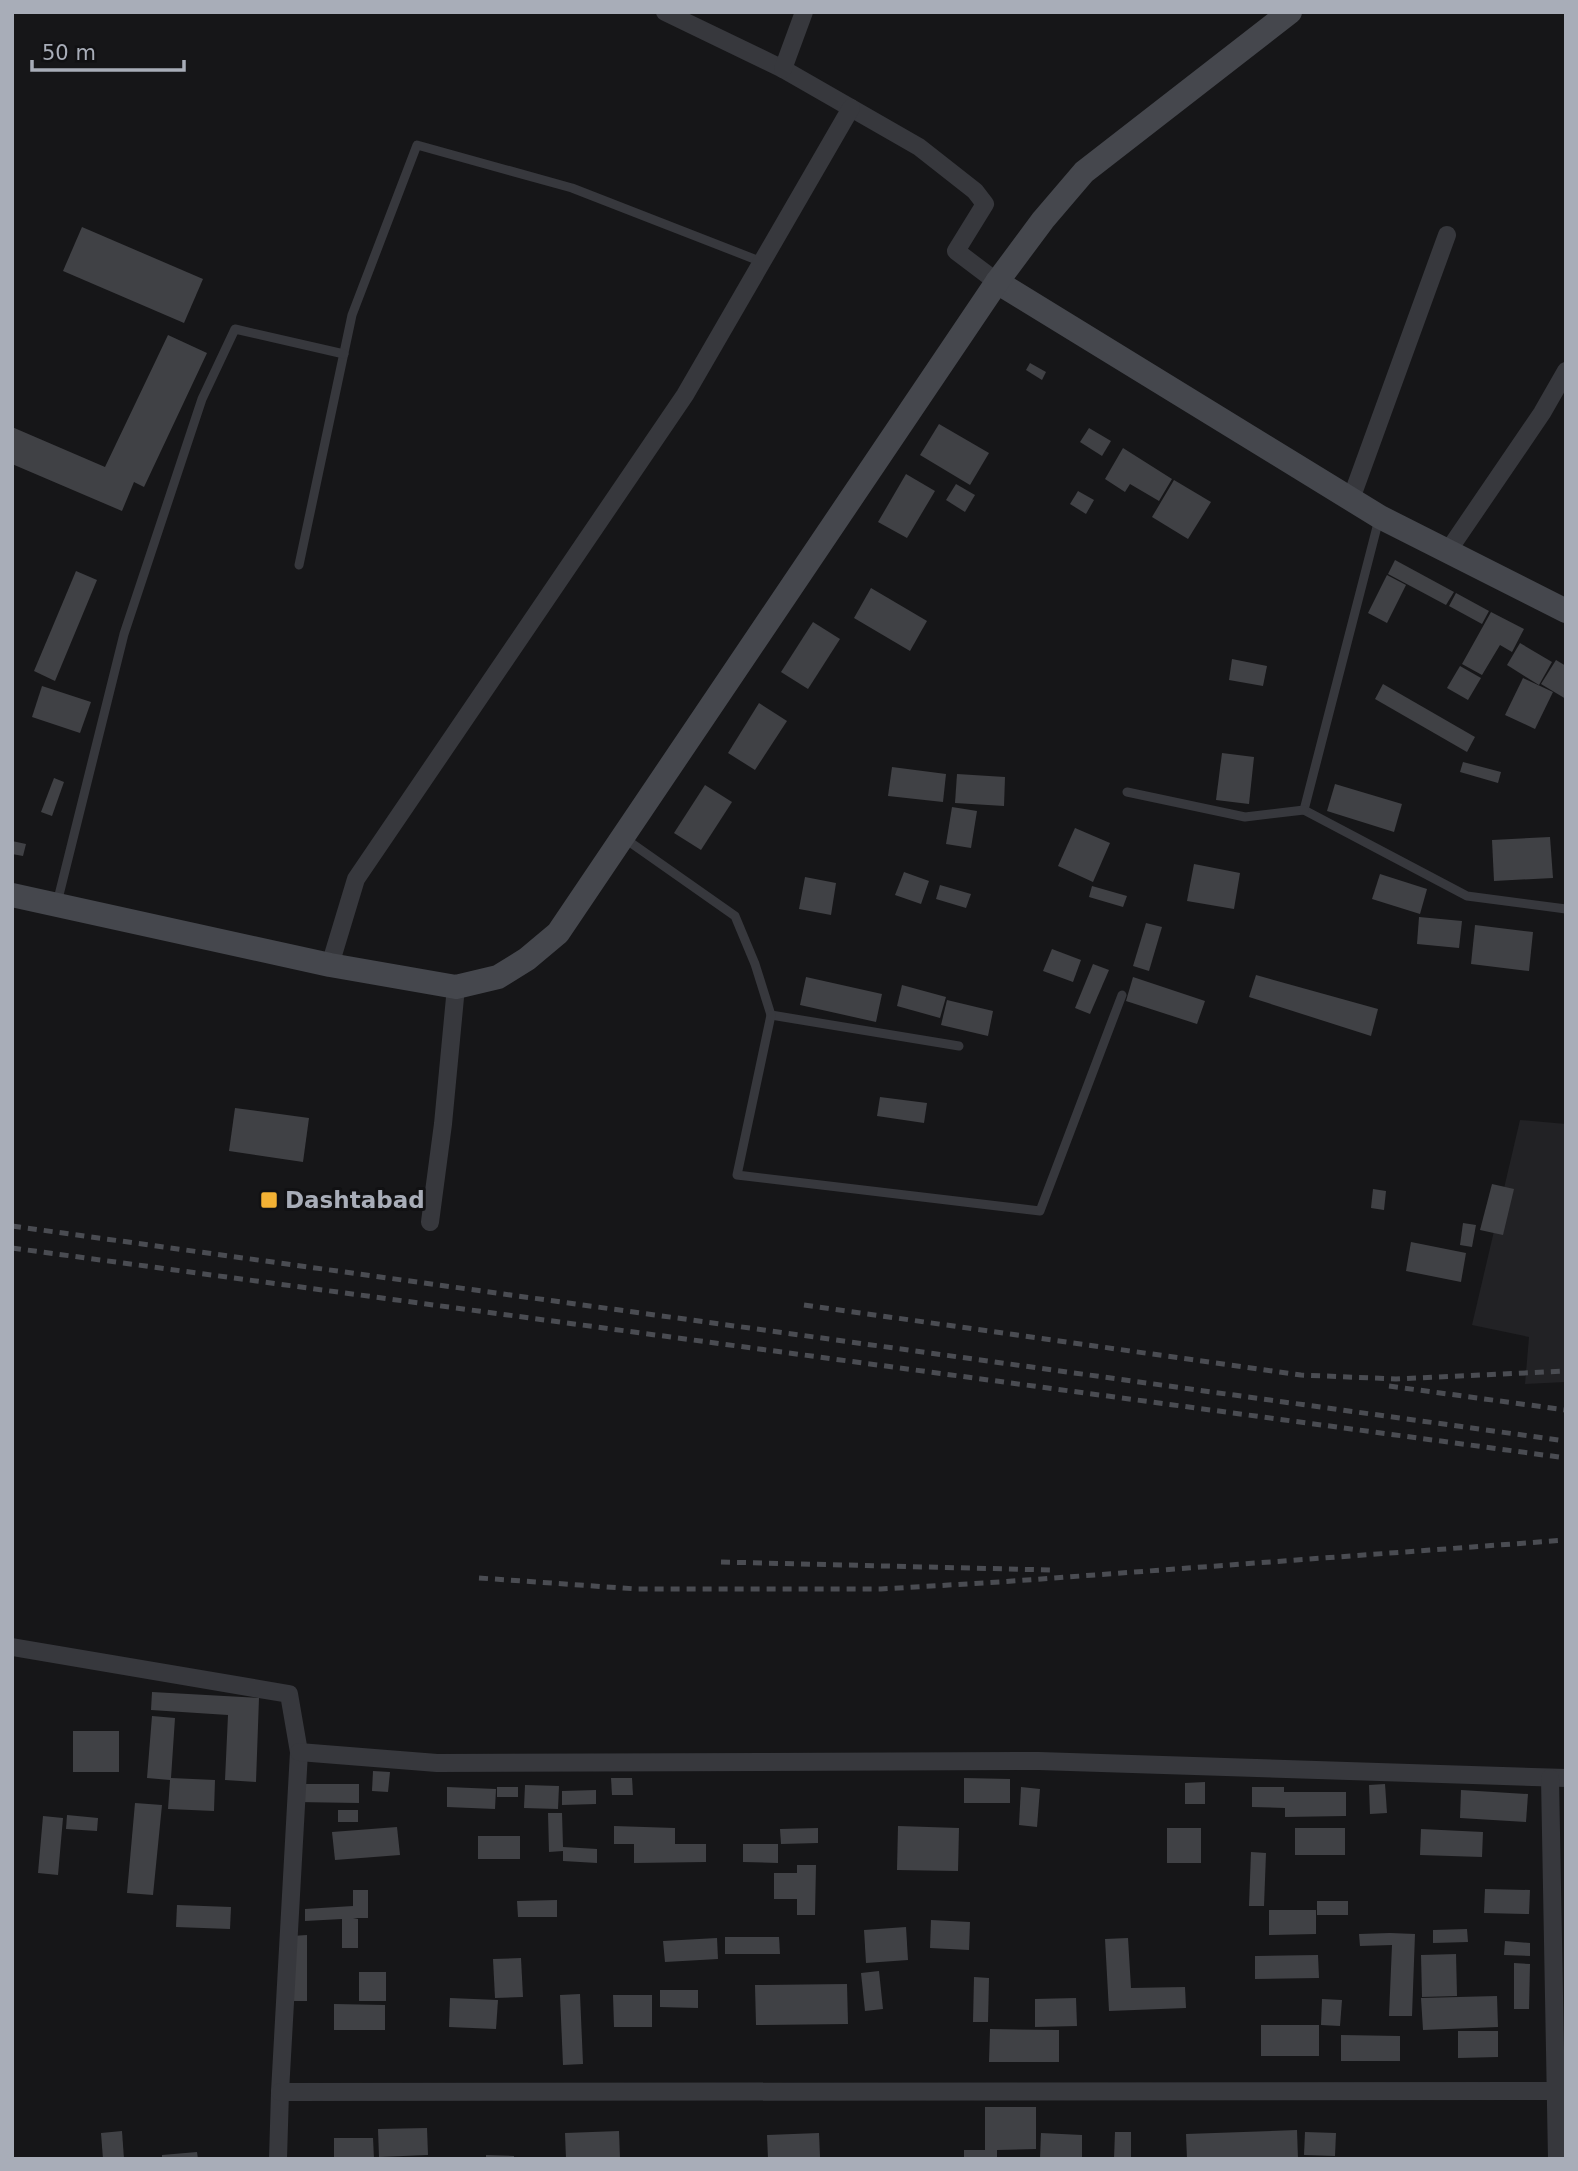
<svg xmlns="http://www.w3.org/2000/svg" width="1578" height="2171" font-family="'DejaVu Sans',sans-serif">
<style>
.built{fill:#222225}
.building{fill:#404145}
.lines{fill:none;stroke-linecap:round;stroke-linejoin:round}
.lane{stroke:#37383d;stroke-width:9}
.street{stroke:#37383d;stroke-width:18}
.secondary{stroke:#45474d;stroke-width:24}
.rail{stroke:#4a4c52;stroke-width:5;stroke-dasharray:9 7;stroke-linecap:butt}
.poi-dot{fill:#f2b134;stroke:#111113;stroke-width:2.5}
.labels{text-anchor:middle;stroke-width:6;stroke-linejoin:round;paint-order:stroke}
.poi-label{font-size:23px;font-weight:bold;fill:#a8adb8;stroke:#111113;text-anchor:start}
</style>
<rect width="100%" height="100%" fill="#161618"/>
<polygon class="built" points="1520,1120 1566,1124 1566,1382 1525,1384 1529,1337 1472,1325"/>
<g class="building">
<polygon points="82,227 203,279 184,323 63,271"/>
<polygon points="168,335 207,353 144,487 134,482 122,511 12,464 12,427 105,467"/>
<polygon points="1030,363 1046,372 1042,380 1026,370"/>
<polygon points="939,424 989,453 970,485 920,455"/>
<polygon points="1089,428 1111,441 1102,456 1080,442"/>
<polygon points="1123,448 1172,479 1159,501 1130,484 1125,492 1105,479"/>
<polygon points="906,474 935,491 907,538 878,522"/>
<polygon points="1174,480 1211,502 1188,539 1152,517"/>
<polygon points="956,484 975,495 965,512 946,500"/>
<polygon points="1078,491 1094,500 1086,514 1070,504"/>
<polygon points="1395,560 1454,592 1446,605 1388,574"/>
<polygon points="76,571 97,580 55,681 34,671"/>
<polygon points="1387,575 1406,585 1387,623 1368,613"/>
<polygon points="871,588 927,621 910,651 854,618"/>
<polygon points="1456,593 1489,611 1482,624 1449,606"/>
<polygon points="1491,612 1524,629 1512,652 1500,645 1482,675 1462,664"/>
<polygon points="813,622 840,639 808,689 781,672"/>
<polygon points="1520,643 1552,662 1539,685 1507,665"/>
<polygon points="1232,659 1267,666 1263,686 1229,680"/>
<polygon points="1556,660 1566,666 1566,699 1541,684"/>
<polygon points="1460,666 1481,678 1468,700 1447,688"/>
<polygon points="1523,678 1553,692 1535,729 1505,715"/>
<polygon points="1383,684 1475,737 1467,752 1375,699"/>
<polygon points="42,686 91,702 80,733 32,717"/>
<polygon points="759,703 787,721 755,770 728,753"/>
<polygon points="1222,753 1254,757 1249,804 1216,800"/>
<polygon points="1463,762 1501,772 1498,783 1460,772"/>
<polygon points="892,767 946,774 943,802 888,796"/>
<polygon points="957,774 1005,777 1004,806 955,803"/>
<polygon points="54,778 64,782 52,816 41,812"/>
<polygon points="1335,784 1402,804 1394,832 1327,811"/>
<polygon points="705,785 732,802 701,850 674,833"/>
<polygon points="952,807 977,811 971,848 946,844"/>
<polygon points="1075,828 1110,843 1093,882 1058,866"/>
<polygon points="1550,837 1553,878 1494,881 1492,840"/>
<polygon points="12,841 26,844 23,856 12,854"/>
<polygon points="1194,864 1240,873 1234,909 1187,901"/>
<polygon points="904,872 929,881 921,904 895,895"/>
<polygon points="1380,874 1427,889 1420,914 1372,899"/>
<polygon points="805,877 836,883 831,915 799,909"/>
<polygon points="940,885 971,894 966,908 936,899"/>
<polygon points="1092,886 1127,896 1123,907 1089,897"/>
<polygon points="1419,917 1462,921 1459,948 1417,944"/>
<polygon points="1146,923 1162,927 1149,971 1133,966"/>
<polygon points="1475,925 1533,932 1529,971 1471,964"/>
<polygon points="1052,949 1081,960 1073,982 1043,971"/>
<polygon points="1093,964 1109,970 1090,1014 1075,1008"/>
<polygon points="1256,975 1378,1009 1371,1036 1249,997"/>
<polygon points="806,977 882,994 876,1022 800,1005"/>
<polygon points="1133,977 1205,1001 1197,1024 1126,1001"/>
<polygon points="902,985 946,997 940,1018 897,1006"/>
<polygon points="947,1000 993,1011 988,1036 941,1025"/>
<polygon points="880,1097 927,1103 924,1123 877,1116"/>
<polygon points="235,1108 309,1118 303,1162 229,1151"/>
<polygon points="1492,1184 1514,1189 1503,1235 1480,1230"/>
<polygon points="1373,1189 1386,1191 1384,1210 1371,1208"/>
<polygon points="1463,1223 1476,1225 1472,1247 1460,1245"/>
<polygon points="1411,1242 1466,1253 1461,1282 1406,1271"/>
<polygon points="152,1692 259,1698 256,1782 225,1780 228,1715 151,1710"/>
<polygon points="152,1716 175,1718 171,1778 215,1780 214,1811 168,1809 170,1780 147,1778"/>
<rect x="73" y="1731" width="46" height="41"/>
<polygon points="373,1771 390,1772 388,1792 372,1791"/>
<polygon points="611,1778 632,1778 633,1795 612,1795"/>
<polygon points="964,1778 1010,1779 1010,1803 964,1803"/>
<polygon points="1205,1782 1205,1804 1185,1804 1185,1783"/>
<polygon points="296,1784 359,1784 359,1803 296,1802"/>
<polygon points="1385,1784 1387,1813 1370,1814 1369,1785"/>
<polygon points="525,1785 559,1786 558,1809 524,1808"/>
<polygon points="447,1787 496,1789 495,1809 447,1807"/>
<rect x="497" y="1787" width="21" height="10"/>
<polygon points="1021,1787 1040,1789 1037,1827 1019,1825"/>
<polygon points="1252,1787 1284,1787 1284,1792 1346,1792 1346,1816 1285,1817 1285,1808 1252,1807"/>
<polygon points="596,1790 596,1804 562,1805 562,1791"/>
<polygon points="1461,1790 1528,1794 1526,1822 1460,1818"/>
<polygon points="135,1803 162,1805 153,1895 127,1893"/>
<rect x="338" y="1810" width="20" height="12"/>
<polygon points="548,1813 562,1813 563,1847 597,1849 597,1863 563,1861 563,1851 549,1852"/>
<polygon points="67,1815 98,1818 97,1831 66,1829"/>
<polygon points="43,1816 63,1818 58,1875 38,1873"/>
<polygon points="614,1826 675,1828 675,1844 706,1844 706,1862 634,1863 634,1844 614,1844"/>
<polygon points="898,1826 959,1828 958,1871 897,1870"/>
<polygon points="397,1827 400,1855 335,1860 332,1832"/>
<polygon points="818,1828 818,1843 781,1844 780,1829"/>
<rect x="1167" y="1828" width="34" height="35"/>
<rect x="1295" y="1828" width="50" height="27"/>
<polygon points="1421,1829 1483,1832 1482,1857 1420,1855"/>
<rect x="478" y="1836" width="42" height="23"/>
<polygon points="743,1844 778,1844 778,1863 743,1862"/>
<polygon points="1251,1852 1266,1853 1264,1906 1249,1906"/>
<polygon points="797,1865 816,1865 815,1915 797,1915 797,1899 774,1899 774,1873 797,1873"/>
<polygon points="1485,1889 1530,1890 1529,1914 1484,1913"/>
<polygon points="353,1890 368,1890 368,1918 353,1918 358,1919 358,1948 342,1948 342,1919 305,1921 305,1909 353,1906"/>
<polygon points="557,1900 557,1917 518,1917 517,1901"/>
<rect x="1317" y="1901" width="31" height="14"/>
<polygon points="177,1905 231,1907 230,1929 176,1927"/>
<polygon points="1269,1910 1316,1910 1316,1934 1269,1935"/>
<polygon points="931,1920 970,1922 969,1950 930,1948"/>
<polygon points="906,1927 908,1960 866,1963 864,1930"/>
<polygon points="1467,1929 1468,1942 1433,1943 1433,1930"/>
<polygon points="1390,1933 1415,1934 1412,2016 1389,2016 1392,1945 1360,1946 1359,1934"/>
<polygon points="307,1935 307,2001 292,2001 292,1936"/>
<polygon points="725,1937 779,1937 780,1954 725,1954"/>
<polygon points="717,1938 718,1959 665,1962 663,1941"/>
<polygon points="1128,1938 1131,1988 1185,1987 1186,2008 1109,2011 1105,1939"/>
<polygon points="1505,1941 1530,1943 1530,1956 1504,1955"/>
<polygon points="1456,1954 1457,1996 1422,1997 1421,1955"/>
<polygon points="1318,1955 1319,1978 1255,1979 1255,1956"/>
<polygon points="521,1958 523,1997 495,1998 493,1959"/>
<polygon points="1514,1963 1530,1964 1529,2009 1514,2009"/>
<polygon points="879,1971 883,2009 865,2011 861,1973"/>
<rect x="359" y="1972" width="27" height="29"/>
<polygon points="974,1977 989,1978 988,2022 973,2022"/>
<polygon points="847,1984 848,2024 756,2025 755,1985"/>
<polygon points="660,1990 698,1990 698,2008 660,2007"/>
<polygon points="580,1994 583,2064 563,2065 560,1995"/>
<polygon points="613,1995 652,1995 652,2027 614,2027"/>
<polygon points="1497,1996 1498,2027 1423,2030 1421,1998"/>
<polygon points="450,1998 498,2000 496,2029 449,2027"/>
<polygon points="1076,1998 1077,2026 1035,2027 1035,1999"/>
<polygon points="1322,1999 1342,2000 1340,2026 1321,2025"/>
<polygon points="334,2004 385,2005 385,2030 334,2030"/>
<rect x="1261" y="2025" width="58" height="31"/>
<polygon points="990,2029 1059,2030 1059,2062 989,2062"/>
<polygon points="1458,2031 1498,2031 1498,2057 1458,2058"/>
<polygon points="1341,2035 1400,2036 1400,2061 1341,2061"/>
<polygon points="985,2107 1036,2107 1036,2149 997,2150 997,2159 964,2159 964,2150 985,2150"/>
<polygon points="427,2128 428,2155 379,2157 378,2129"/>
<polygon points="1297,2130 1298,2159 1187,2159 1186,2134"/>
<polygon points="122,2131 124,2159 103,2159 101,2133"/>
<polygon points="619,2131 620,2159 566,2159 565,2133"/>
<polygon points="1115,2132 1131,2132 1131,2159 1114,2159"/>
<polygon points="1305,2132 1336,2133 1335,2156 1304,2155"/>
<polygon points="819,2133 820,2157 768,2159 767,2135"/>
<polygon points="1041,2133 1082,2135 1082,2159 1040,2159"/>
<polygon points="334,2138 373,2138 374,2159 334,2159"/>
<polygon points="197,2152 198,2159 162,2159 162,2155"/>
<polygon points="486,2155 514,2156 514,2159 486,2159"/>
</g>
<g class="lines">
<g class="lane">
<polyline points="1379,519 1304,810 1467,896 1566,909"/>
<polyline points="299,565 352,315 417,145 572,188 762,262"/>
<polyline points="1127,792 1245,817 1304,810"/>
<polyline points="624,838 735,916 755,964 771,1015 959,1046"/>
<polyline points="57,903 124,634 202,399 235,329 344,354"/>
<polyline points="771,1015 737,1175 1040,1211 1122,995"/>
</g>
<g class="street">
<polyline points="665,12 783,69 919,147 975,191 985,204 956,251 997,282"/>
<polyline points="783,69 804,12"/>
<polyline points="1351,499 1447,235"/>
<polyline points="1448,551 1542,413 1566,371"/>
<polyline points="330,965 356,879 685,395 851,108"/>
<polyline points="430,1222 443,1124 456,987"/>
<polyline points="12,1647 289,1694 299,1752 280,2092 278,2159"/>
<polyline points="299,1752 437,1763 1039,1761 1566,1778"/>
<polyline points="1550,1778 1557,2159"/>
<polyline points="280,2092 1566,2091"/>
</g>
<g class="secondary">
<polyline points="997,282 1380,517 1566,611"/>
<polyline points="12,895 330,965 456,987 498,977 527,959 558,933 997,282 1043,220 1084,172 1290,12"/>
</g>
<g class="rail">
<polyline points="12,1226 1566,1441"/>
<polyline points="12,1248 1566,1458"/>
<polyline points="804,1305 1301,1375 1396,1379 1566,1371"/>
<polyline points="1389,1386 1566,1410"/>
<polyline points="721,1562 1050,1570"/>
<polyline points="479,1578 637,1589 881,1589 1000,1582 1566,1540"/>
</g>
</g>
<rect class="poi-dot" x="260" y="1191" width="18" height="18" rx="3.5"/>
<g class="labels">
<g class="poi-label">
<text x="285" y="1208">Dashtabad</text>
</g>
</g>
<rect width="1578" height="2171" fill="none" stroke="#a8adb8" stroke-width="28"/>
<path d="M32 60v10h152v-10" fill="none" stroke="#a8adb8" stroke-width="3.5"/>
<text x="42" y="60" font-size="21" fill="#a8adb8" stroke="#111113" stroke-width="5" paint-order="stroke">50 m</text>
</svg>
